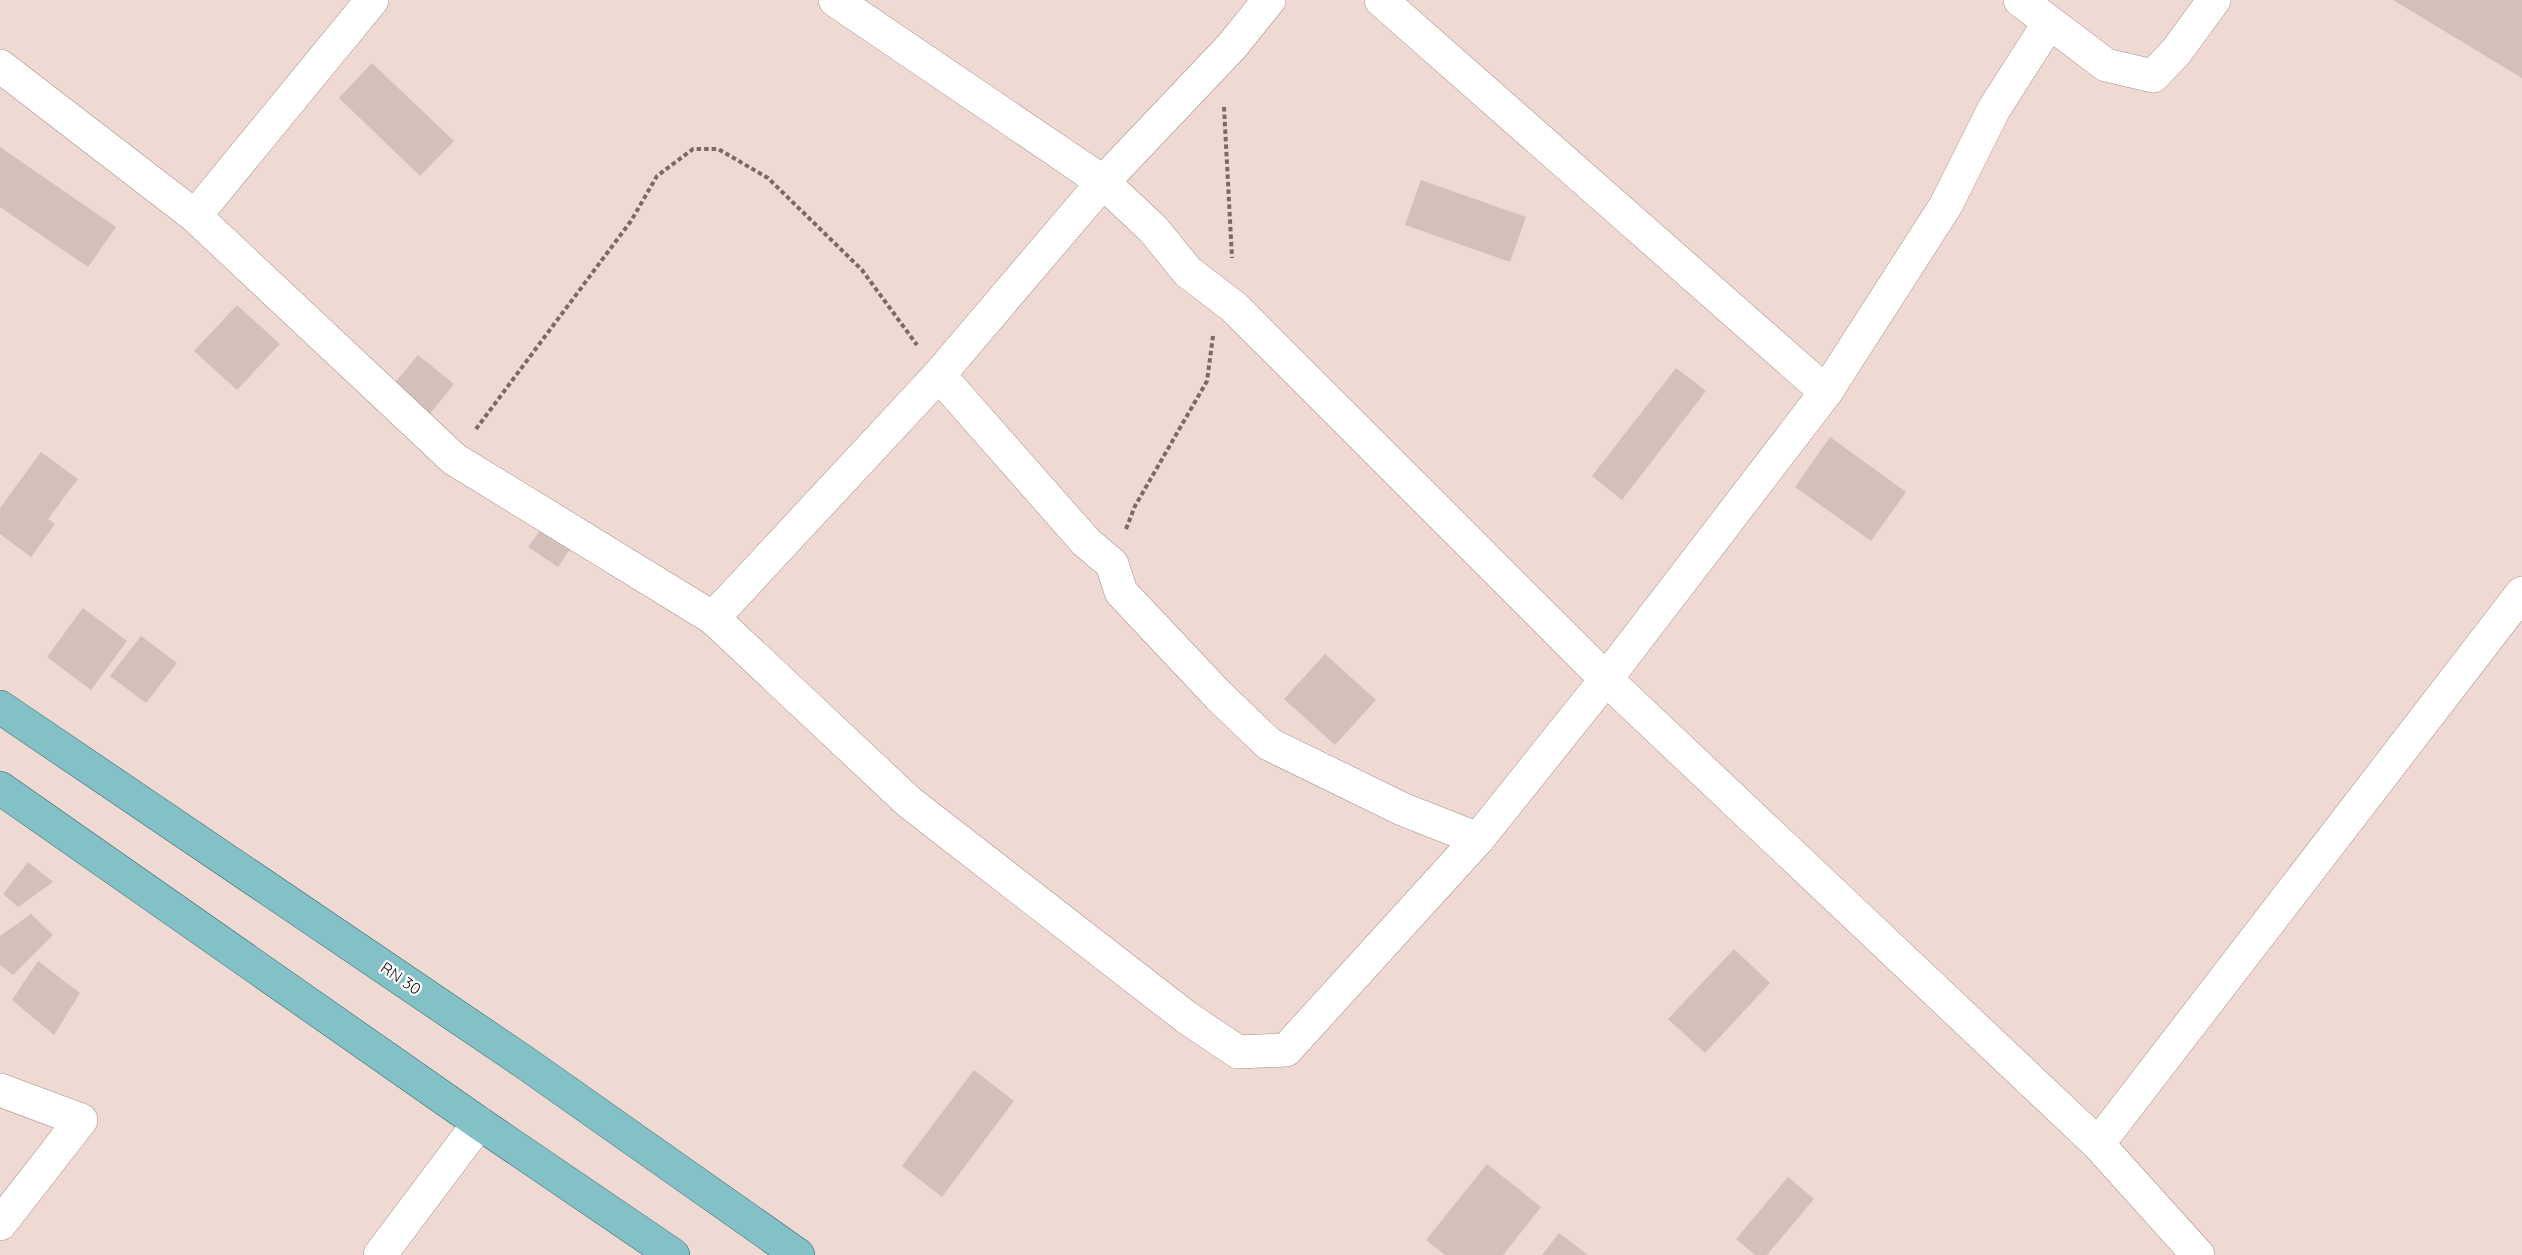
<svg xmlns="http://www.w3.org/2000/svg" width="2522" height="1255" font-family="Quicksand,sans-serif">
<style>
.building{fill:#d4c0ba}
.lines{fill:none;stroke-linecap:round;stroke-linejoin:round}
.street-casing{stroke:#a5938d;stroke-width:34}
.primary-casing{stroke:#28676e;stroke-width:34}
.path{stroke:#786b67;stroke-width:4;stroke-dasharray:4.5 3;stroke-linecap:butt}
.street{stroke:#fff;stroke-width:33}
.primary{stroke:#84c1c7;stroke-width:33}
.labels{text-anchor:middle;stroke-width:4.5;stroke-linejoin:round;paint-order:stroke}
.street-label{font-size:16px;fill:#150f0d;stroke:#fff}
</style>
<rect width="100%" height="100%" fill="#eed9d3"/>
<g class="building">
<polygon points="2393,0 2522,0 2522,78"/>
<polygon points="372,63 454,141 420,176 339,98"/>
<polygon points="0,147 116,227 88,267 0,207"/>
<polygon points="1421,180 1526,217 1510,262 1405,225"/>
<polygon points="237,305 280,344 237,390 194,351"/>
<polygon points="418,355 454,384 425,420 388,391"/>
<polygon points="1676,368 1706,391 1622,500 1592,476"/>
<polygon points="1830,437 1906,492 1871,541 1795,487"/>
<polygon points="41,452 78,479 48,519 55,524 31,557 0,534 0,508"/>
<polygon points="541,529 571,548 558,567 528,547"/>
<polygon points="83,608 127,641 91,690 47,657"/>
<polygon points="141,636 177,663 146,703 110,676"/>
<polygon points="1325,654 1376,700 1335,745 1284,699"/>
<polygon points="28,862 53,882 18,907 3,894"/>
<polygon points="31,914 53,935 13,975 0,965 0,936"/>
<polygon points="1734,949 1770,983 1705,1053 1668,1019"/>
<polygon points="38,961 80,993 54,1035 12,1000"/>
<polygon points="974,1070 1014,1101 942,1197 902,1166"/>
<polygon points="1487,1164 1541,1207 1503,1255 1445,1255 1426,1240"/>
<polygon points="1788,1177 1814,1199 1767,1255 1755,1255 1736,1239"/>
<polygon points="1559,1233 1588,1255 1542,1255"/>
</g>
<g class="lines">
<defs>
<g id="street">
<polyline points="835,0 1103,182 1153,229 1188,272 1234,307 1606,679 2098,1144 2198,1255"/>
<polyline points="1381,0 1826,392"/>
<polyline points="2020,0 2106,65 2153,76 2176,52 2214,0"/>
<polyline points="0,66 195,216 454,459 713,618 909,802 1186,1017 1238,1052 1286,1050 1478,839 1606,679 1826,392 1946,205 1994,109 2049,23"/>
<polyline points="195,216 372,0"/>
<polyline points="939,375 1086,542 1112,564 1121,592 1219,696 1269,744 1402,809 1478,839"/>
<polyline points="713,618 939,375 1103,182 1232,46 1269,0"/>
<polyline points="0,1090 81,1120 0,1224"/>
<polyline points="2098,1144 2522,593"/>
<polyline points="380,1255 479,1123"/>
</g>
<g id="primary">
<polyline points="0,707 524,1062 798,1255"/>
<polyline points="0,788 479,1123 673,1255"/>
</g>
</defs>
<use href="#street" class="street-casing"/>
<use href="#primary" class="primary-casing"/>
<g class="path">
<polyline points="1224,107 1232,258"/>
<polyline points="476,429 631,221 657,176 693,149 718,149 768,178 862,270 917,345"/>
<polyline points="1126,529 1135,506 1207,381 1213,336"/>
</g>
<use href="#street" class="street"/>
<use href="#primary" class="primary"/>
</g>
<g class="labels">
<g class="street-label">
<text transform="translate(401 978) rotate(34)" y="6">RN 30</text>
</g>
</g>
</svg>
